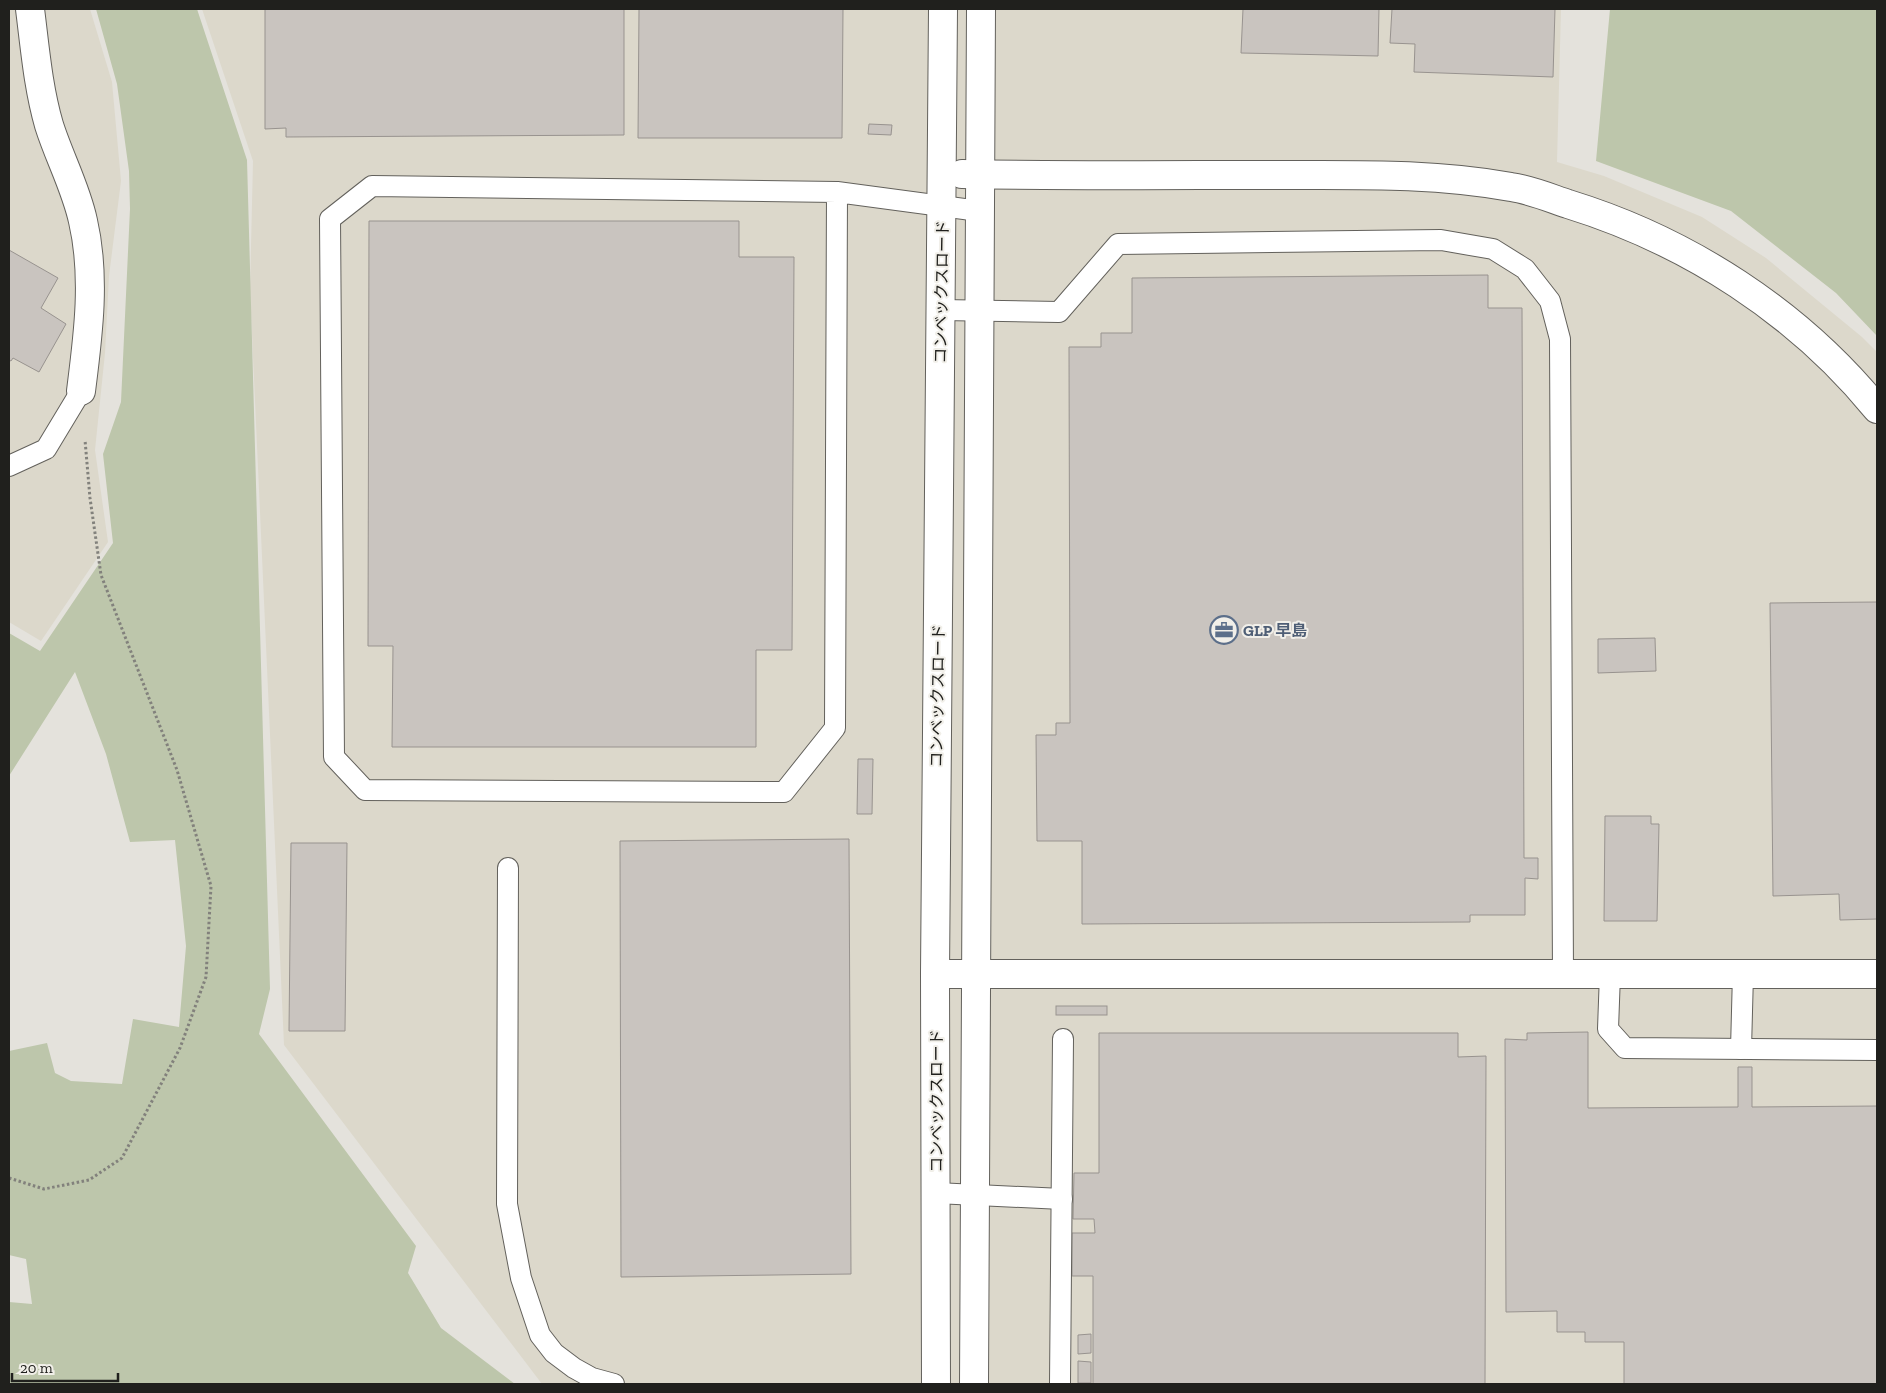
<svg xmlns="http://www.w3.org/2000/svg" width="1886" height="1393" font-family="'Zilla Slab','Noto Sans JP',serif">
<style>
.built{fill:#dcd8cb}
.green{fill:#bdc6ab}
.building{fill:#c9c4bf;stroke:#98938f}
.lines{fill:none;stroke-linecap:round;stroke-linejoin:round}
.lane-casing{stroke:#63615c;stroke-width:22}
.street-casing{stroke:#63615c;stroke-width:30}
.secondary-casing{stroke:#63615c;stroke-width:30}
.path{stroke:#82817c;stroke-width:3;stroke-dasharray:2.5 2.5;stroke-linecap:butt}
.lane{stroke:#fff;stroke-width:20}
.street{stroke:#fff;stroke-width:28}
.secondary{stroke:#fff;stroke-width:28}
.labels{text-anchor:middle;stroke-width:4;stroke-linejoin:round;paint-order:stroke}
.street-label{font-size:16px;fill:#20201d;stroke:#f1efe9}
.service-label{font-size:16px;font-weight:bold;fill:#4e5e75;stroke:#f1efe9;text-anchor:start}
</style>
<rect width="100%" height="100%" fill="#e4e2dc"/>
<g class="built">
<polygon points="9,9 90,9 112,82 121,181 109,276 105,353 95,450 108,542 41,641 9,622"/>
<polygon points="202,9 1561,9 1557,162 1604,176 1702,217 1766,258 1862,337 1877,352 1877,1384 542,1384 284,1045 250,290 253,161"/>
</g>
<g class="green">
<polygon points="96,9 197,9 247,160 270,989 259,1034 416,1246 408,1273 441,1328 515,1384 9,1384 9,1302 32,1304 26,1259 9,1255 9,1051 47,1043 55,1073 71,1081 122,1084 133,1019 179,1027 186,946 175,840 130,842 106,754 75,672 9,776 9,633 40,651 113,543 103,454 121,402 130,209 129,171 117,84"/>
<polygon points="1610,9 1877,9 1877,336 1836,293 1731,211 1596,161"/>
</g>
<g class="building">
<polygon points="265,9 624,9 624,135 286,137 286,128 265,129"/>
<polygon points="639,9 843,9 842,138 638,138"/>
<polygon points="1243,9 1379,9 1378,56 1241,53"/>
<polygon points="1392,9 1555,9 1553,77 1414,72 1415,44 1390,43"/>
<polygon points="869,124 892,125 891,135 868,134"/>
<polygon points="369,221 739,221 739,257 794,257 792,650 756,650 756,747 392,747 393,646 368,646"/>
<polygon points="9,250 58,278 41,308 66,324 39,372 13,358 11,361 9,360"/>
<polygon points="1488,275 1488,308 1522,308 1524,858 1538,858 1538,879 1525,878 1525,915 1470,915 1470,922 1082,924 1082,841 1037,841 1036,735 1056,735 1056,723 1070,723 1069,347 1101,347 1101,333 1132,333 1132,278"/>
<polygon points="1877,602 1877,919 1840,920 1839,894 1773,896 1770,603"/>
<polygon points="1655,638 1656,671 1598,673 1598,639"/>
<polygon points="858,759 873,759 872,814 857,814"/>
<polygon points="1605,816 1651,816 1651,824 1659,824 1657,921 1604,921"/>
<polygon points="849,839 851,1274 621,1277 620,841"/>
<polygon points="291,843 347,843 345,1031 289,1031"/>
<rect x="1056" y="1006" width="51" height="9"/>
<polygon points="1588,1032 1588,1108 1738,1107 1738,1067 1752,1067 1752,1107 1877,1106 1877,1384 1624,1384 1624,1342 1585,1342 1585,1332 1557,1332 1557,1311 1506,1312 1505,1039 1527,1040 1527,1033"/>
<polygon points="1099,1033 1458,1033 1458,1057 1486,1056 1485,1384 1093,1384 1093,1276 1072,1276 1072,1233 1095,1233 1094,1219 1073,1219 1074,1173 1099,1173"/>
<polygon points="1091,1334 1091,1353 1078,1354 1078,1335"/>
<polygon points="1078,1361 1091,1362 1091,1383 1078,1383"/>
</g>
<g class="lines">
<defs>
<g id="lane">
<polyline points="837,192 372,186 330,219 334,757 365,790 784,792 835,728 837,192 979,211"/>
<polyline points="941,310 1059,312 1118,244 1441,240 1493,249 1525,269 1550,301 1560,339 1563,975"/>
<polyline points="9,466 46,449 81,391"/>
<polyline points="508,868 507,1204 521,1278 540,1335 554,1353 574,1368 592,1378 614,1384"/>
<polyline points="1610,974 1608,1029 1625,1048 1877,1050"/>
<polyline points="1741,1049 1743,974"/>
<polyline points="936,1193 1062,1199"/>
<polyline points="1060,1384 1063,1039"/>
</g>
<path id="street" d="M 30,9 C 35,48 38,87 49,125 C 59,157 76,188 83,221 C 96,277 88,336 81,391"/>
<g id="secondary">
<path d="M 962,174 C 1068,176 1174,175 1279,175 C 1357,175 1435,173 1511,187 C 1531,190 1550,198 1568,204 C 1688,241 1798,312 1877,409"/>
<polyline points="935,974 1877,974"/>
<polyline points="936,1384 935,974 943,9"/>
<polyline points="974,1384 981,9"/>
</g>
</defs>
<use href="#lane" class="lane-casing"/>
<use href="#street" class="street-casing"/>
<use href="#secondary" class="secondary-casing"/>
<polyline class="path" points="9,1178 44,1189 89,1180 122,1158 180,1048 206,977 211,886 177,770 101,575 90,498 85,440"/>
<use href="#lane" class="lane"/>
<use href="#street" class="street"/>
<use href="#secondary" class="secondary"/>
</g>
<defs>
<symbol id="office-ring" viewBox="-11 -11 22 22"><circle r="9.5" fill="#f1efe9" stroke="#5c6f8a" stroke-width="1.5"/><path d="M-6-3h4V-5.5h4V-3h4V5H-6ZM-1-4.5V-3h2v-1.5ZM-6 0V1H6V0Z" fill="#5c6f8a"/></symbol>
</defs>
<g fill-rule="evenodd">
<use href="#office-ring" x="1208" y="614" width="32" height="32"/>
</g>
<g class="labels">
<g class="street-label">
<text transform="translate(941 292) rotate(-89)" y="6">コンベックスロード</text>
<text transform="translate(937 696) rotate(-89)" y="6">コンベックスロード</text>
<text transform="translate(936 1101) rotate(-90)" y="6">コンベックスロード</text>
</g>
<g class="service-label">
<text x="1243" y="636">GLP 早島</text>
</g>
</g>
<rect width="1886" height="1393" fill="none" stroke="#20201d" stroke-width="20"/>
<path d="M12 1373v8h106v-8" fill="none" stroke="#20201d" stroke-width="2.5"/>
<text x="20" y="1373" font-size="15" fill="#20201d" stroke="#f1efe9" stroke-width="4" paint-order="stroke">20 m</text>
</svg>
